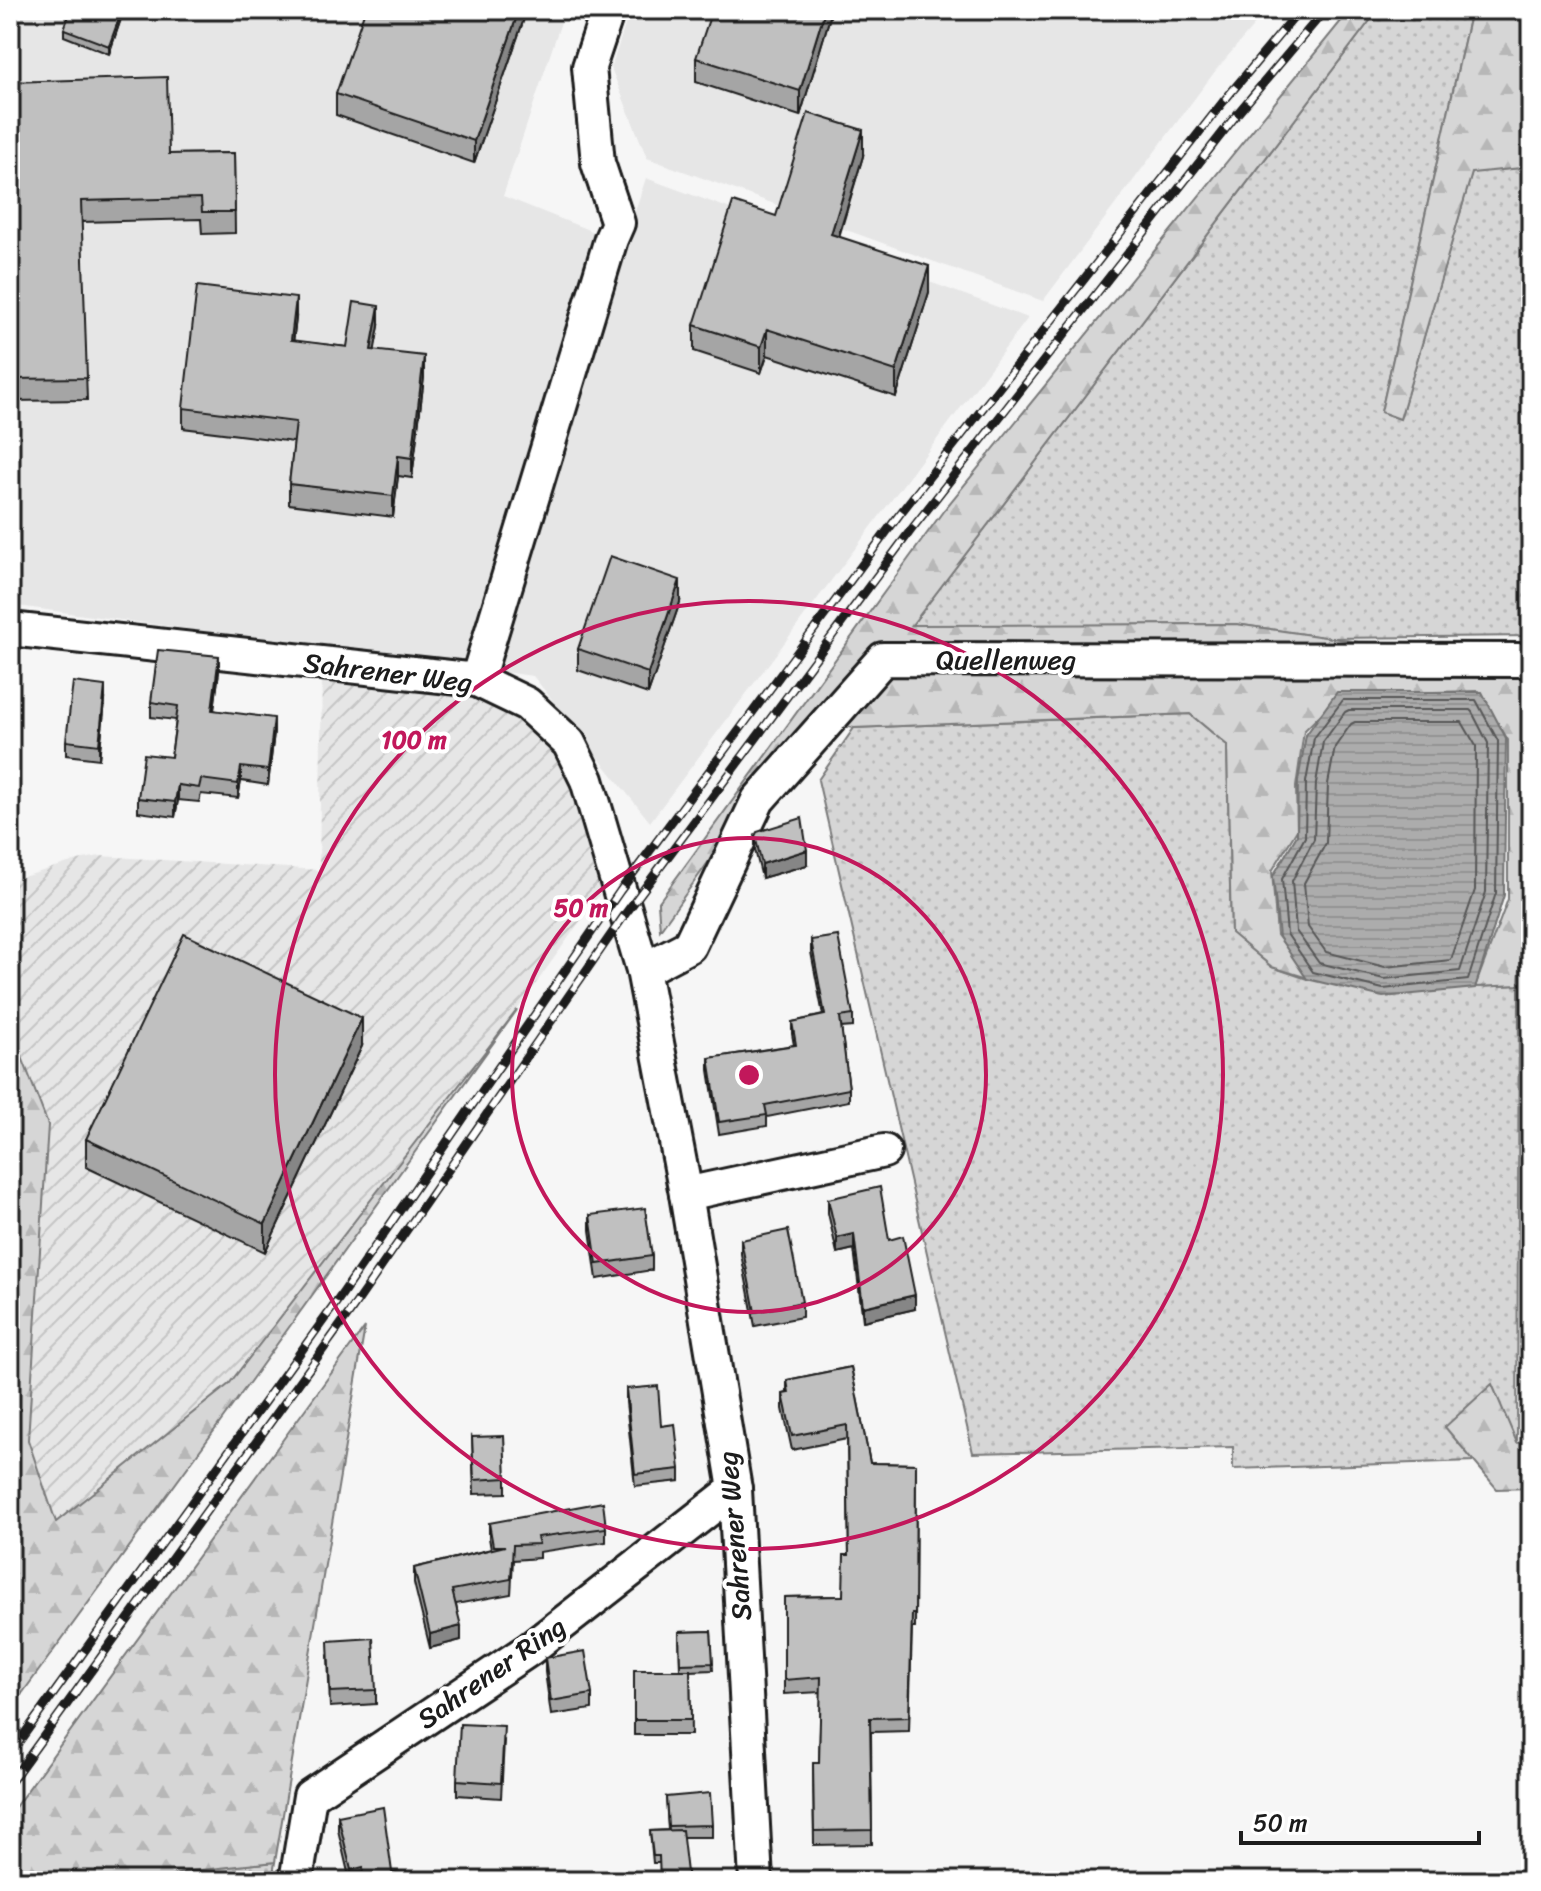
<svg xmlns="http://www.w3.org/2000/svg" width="1541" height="1891" font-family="Sriracha,sans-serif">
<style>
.built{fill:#e6e6e6}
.industrial{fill:url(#industrial-furrows)}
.green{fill:url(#green-dots);stroke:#797979;stroke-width:2}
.forest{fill:url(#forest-firs);stroke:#797979;stroke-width:2}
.water{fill:url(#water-rules);stroke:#727272;stroke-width:2}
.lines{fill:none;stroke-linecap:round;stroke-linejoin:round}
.shore{stroke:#565656;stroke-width:2}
.minor-casing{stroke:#1c1c1c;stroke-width:38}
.minor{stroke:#fff;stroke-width:32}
.rail-casing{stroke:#1c1c1c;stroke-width:9}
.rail{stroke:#fff;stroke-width:6;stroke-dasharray:18;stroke-linecap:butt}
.wall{fill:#a5a5a5;stroke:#1c1c1c;stroke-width:2}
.shaded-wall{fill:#868686;stroke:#1c1c1c;stroke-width:2}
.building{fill:#c0c0c0;stroke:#1c1c1c;stroke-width:2}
.ring{fill:none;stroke:#c2185b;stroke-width:4}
.labels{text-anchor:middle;stroke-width:8;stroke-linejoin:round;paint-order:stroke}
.street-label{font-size:28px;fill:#1c1c1c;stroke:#fff}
.centre{fill:#c2185b;stroke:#fff;stroke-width:4}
.ring-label{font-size:24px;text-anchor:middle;font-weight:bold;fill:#c2185b;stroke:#fff;stroke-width:8;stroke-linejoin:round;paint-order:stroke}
</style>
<defs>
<pattern id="industrial-furrows" width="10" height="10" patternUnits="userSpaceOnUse" patternTransform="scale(2)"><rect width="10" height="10" fill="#e6e6e6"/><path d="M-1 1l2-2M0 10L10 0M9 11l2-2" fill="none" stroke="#c5c5c5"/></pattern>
<pattern id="green-dots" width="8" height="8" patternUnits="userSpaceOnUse" patternTransform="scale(2)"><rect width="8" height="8" fill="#d6d6d6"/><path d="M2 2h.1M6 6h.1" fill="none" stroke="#b7b7b7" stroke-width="1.8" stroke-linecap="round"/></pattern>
<pattern id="forest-firs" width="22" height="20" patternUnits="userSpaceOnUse" patternTransform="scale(2)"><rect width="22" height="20" fill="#d6d6d6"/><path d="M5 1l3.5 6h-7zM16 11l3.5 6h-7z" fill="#b7b7b7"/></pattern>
<pattern id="water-rules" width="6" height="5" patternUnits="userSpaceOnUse" patternTransform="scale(2)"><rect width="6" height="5" fill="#acacac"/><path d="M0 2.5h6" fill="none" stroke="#939393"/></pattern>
</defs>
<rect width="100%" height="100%" fill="#f6f6f6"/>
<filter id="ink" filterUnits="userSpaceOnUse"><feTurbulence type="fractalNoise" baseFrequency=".0125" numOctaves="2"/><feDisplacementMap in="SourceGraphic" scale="16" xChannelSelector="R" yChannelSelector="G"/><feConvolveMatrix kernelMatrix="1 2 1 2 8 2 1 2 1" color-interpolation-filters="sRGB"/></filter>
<g filter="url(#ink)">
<g class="built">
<polygon points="10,10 565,10 503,196 624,244 646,178 1028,318 650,822 533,676 10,605"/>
<polygon points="630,10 1267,10 1216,70 1043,301 647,158 611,68"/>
</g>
<polygon class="industrial" points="322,672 507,702 563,753 606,885 517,1010 229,1384 55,1523 28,1440 48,1125 23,1057 10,1008 10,881 78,860 100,856 319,870"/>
<g class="green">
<polygon points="1378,10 1471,10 1381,412 1400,419 1472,172 1531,167 1531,636 1330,638 1236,624 911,626"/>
<polygon points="1190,714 1227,745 1231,932 1272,967 1307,979 1475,987 1519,985 1517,1443 1446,1427 1474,1461 1233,1469 1233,1447 973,1453 818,780 854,728"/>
<polygon points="10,1008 22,1057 10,1139"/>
<polygon points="275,1862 272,1881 161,1881 183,1872"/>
</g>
<g class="forest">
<polygon points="1350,10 1378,10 912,625 1236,624 1531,667 1531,792 1519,985 1475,987 1508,899 1508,740 1479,691 1341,694 1304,731 1296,787 1297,830 1272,871 1277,935 1311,979 1272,967 1231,933 1227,745 1190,714 854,728 810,719 660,930 658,903 944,510"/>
<polygon points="1471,10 1531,10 1531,167 1472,173 1400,419 1381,412"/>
<polygon points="517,1010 249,1383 10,1710 10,1139 22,1057 48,1125 28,1440 56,1522 229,1384"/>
<polygon points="365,1327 275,1862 183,1872 161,1881 10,1881 10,1814"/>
<polygon points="1492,1384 1517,1443 1531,1441 1531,1488 1497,1489 1445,1427"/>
</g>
<polygon class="water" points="1337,692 1482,692 1506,738 1504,895 1475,988 1383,997 1307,979 1279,937 1273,876 1297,835 1298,781 1306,735"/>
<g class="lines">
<g class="shore">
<polygon points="1343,700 1476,700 1498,741 1496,893 1468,980 1383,989 1313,972 1287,934 1282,879 1305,837 1306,782 1314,738"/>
<polygon points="1349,710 1470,710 1472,712 1488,743 1486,892 1460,971 1384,979 1319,963 1296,931 1292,881 1314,839 1316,783 1323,742 1345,712"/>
<polygon points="1355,722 1462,722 1476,746 1475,890 1451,960 1385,967 1326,952 1308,927 1304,883 1326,843 1328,784 1335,747 1351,724"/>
</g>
<defs>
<g id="minor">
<polyline points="10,629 477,680 527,704 569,743 587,780 643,970 686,1194 735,1489 756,1881"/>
<polyline points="477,680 611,239 618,223 598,163 589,67 608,10"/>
<polyline points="643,970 689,946 758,800 883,659 1531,660"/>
<polyline points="686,1194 884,1151"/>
<polyline points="296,1881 310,1796 530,1649 735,1489"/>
</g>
</defs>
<use href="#minor" class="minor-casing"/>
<use href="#minor" class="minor"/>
<defs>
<g id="rail">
<polyline points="10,1754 338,1300 620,891 899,515 1223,102 1300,10"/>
<polyline points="10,1783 350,1312 626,913 684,835 911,530 1238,113 1325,10"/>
</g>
</defs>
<use href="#rail" class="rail-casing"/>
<use href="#rail" class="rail"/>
</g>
<g class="wall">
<polygon points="124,10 109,54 64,36 64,29"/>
<polygon points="527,10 474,163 336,115 336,94"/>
<polygon points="832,10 800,116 696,82 696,58"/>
<polygon points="10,82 169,154 234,153 235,233 202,234 201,219 81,222 87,400 10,401"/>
<polygon points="863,156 839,237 929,292 896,397 767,355 761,373 694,351 694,325 776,216"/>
<polygon points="296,318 293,341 347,347 379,326 374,350 424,377 412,478 398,476 393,517 289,504 289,484 294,442 183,428 183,408"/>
<polygon points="680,602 648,694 578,670 578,649"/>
<polygon points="219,671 214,710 274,732 268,785 241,781 238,798 201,794 199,802 178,800 175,817 138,812 138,798 171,757 176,720 151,717 151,702"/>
<polygon points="105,701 99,759 66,755 66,741"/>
<polygon points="755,836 807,865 762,878 755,850"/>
<polygon points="811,940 853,1015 853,1027 841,1028 849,1089 849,1101 767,1117 767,1126 719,1134 709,1070 709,1058 794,1045 792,1034 792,1022 823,1015 811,952"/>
<polygon points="362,1046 265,1252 86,1167 86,1139"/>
<polygon points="828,1199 889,1240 915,1309 863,1321 854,1249 837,1253 828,1213"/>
<polygon points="590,1215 652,1256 652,1270 597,1279 590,1230"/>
<polygon points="741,1240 802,1302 802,1317 755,1326 741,1254"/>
<polygon points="851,1367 870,1463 916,1464 915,1628 912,1628 909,1731 871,1732 872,1844 814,1845 813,1763 819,1763 821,1692 784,1694 784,1597 843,1596 849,1555 847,1439 792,1450 783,1409 783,1394 787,1393 787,1380"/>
<polygon points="626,1389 661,1426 680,1469 680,1481 635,1486 626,1402"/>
<polygon points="472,1437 506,1478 506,1493 474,1494"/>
<polygon points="489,1523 606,1528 606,1542 539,1552 539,1558 513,1560 511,1594 456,1604 461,1640 430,1648 414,1583 414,1568 491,1549 489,1538"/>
<polygon points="711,1631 713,1670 690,1671 691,1735 634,1735 634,1670 680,1670 679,1632"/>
<polygon points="328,1656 376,1690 376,1704 330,1707"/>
<polygon points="545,1658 592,1694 592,1709 551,1715 545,1672"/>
<polygon points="504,1741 501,1798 457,1795 457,1780"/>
<polygon points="666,1797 712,1825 712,1837 683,1837 659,1863 653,1863 650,1831 668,1830"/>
<polygon points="338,1816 392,1872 404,1881 350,1881 338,1830"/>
</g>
<g class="shaded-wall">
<polygon points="122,10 124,10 109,54 109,46"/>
<polygon points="519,10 527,10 474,163 474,141"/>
<polygon points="825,10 832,10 800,116 800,91"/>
<polygon points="863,130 863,156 831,260 831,234"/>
<polygon points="929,266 929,292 896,397 896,371"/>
<polygon points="296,298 296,318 291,361 291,340"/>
<polygon points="379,306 379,326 371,370 371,350"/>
<polygon points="767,329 767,355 761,373 761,347"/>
<polygon points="424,356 424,377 412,478 412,458"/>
<polygon points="398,456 398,476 393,517 393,496"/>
<polygon points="680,580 680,602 648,694 648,673"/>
<polygon points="219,656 219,671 212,724 212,710"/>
<polygon points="105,686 105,701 99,759 99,745"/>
<polygon points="274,718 274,732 268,785 268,770"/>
<polygon points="241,767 241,781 238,798 238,784"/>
<polygon points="178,785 178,800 175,817 175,802"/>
<polygon points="807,850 807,865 762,878 762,864"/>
<polygon points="362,1018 362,1046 265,1252 265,1224"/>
<polygon points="854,1234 854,1249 837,1253 837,1238"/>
<polygon points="915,1295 915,1309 863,1321 863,1307"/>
<polygon points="461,1626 461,1640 430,1648 430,1634"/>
<polygon points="363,1867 363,1881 351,1881 351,1870"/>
</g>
<g class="building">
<polygon points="71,10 122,10 109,46 64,29"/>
<polygon points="365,10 519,10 474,141 336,94"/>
<polygon points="712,10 825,10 800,91 696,58"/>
<polygon points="167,77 169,154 234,153 235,212 202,212 201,198 81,201 87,378 10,379 10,82"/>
<polygon points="808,113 863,130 831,234 929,266 896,371 767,329 761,347 694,325 733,202 776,216"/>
<polygon points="197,286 296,298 291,340 347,347 354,302 379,306 371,350 424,356 412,458 398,456 393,496 289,484 296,422 183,408"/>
<polygon points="610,556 680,580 648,673 578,649"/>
<polygon points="158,650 219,656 212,710 274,718 268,770 241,767 238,784 201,779 199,788 178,785 175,802 138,798 144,754 171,757 178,706 151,702"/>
<polygon points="73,682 105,686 99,745 66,741"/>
<polygon points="802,818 807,850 762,864 755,836 757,832"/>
<polygon points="184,934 362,1018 265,1224 86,1139"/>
<polygon points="838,936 853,1015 840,1017 849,1089 765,1105 767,1115 719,1122 709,1058 796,1045 792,1022 825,1015 811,940"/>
<polygon points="880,1187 889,1240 903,1236 915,1295 863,1307 854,1234 837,1238 828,1199"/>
<polygon points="645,1208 652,1256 597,1264 590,1215"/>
<polygon points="788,1230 802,1302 755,1312 741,1240"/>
<polygon points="851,1367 870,1463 916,1464 915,1614 912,1614 909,1717 870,1718 872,1830 814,1831 813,1763 819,1763 821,1677 784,1680 784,1597 843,1596 844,1555 849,1555 847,1425 792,1436 783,1394 789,1393 787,1380"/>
<polygon points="658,1386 661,1426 675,1424 680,1469 635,1474 626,1389"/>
<polygon points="504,1436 506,1478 474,1480 472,1437"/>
<polygon points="603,1502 606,1528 537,1537 539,1544 513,1545 511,1579 452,1590 461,1626 430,1634 414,1568 505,1546 493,1546 489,1523"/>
<polygon points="711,1631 713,1663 680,1664 679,1632"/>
<polygon points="373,1638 376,1690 330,1692 328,1641"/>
<polygon points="585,1651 592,1694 551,1701 545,1658"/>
<polygon points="634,1670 690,1670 691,1720 634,1720"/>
<polygon points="460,1724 504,1726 501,1783 457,1780"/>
<polygon points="710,1793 712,1825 668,1826 666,1797"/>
<polygon points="383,1807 392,1872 404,1873 403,1881 362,1881 363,1867 351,1870 338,1816"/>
<polygon points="682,1830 688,1881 660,1881 659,1856 653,1856 650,1831"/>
</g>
</g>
<g class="ring">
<circle cx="749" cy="1075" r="237"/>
<circle cx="749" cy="1075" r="474"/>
</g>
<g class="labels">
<g class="street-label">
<text x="1006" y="669">Quellenweg</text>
<text transform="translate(388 672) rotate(7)" y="10">Sahrener Weg</text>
<text transform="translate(734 1536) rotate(-95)" y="10">Sahrener Weg</text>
<text transform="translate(491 1672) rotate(-35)" y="10">Sahrener Ring</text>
</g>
</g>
<circle cx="749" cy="1075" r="12" class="centre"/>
<g class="ring-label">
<text x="414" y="748">100 m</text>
<text x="581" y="916">50 m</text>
</g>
<rect width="1541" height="1891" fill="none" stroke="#fff" stroke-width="40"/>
<rect x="20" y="20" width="1501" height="1851" fill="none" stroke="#1c1c1c" stroke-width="3" filter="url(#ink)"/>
<path d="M1241 1831v12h238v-12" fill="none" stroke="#1c1c1c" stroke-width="4"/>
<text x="1253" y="1831" font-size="24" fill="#1c1c1c" stroke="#ffffff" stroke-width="6" paint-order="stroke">50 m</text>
</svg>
